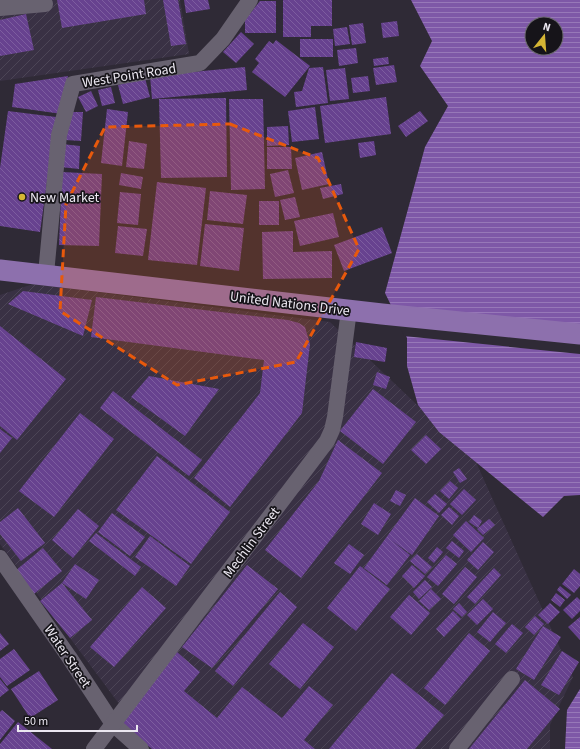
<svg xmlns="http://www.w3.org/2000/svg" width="580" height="749" font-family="'Source Sans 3',sans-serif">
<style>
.industrial{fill:url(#industrial-furrows)}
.water{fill:url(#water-rules);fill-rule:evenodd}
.pier{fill:#2f2a36}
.building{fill:url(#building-back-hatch)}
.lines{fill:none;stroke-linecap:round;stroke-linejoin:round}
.minor{stroke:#686270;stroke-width:16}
.major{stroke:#8d70ad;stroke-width:21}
.marked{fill:#e8590c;fill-opacity:0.2;stroke:#e8590c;stroke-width:3;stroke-dasharray:8 5;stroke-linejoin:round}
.poi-dot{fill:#d5b534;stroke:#161419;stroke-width:1.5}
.labels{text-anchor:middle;stroke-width:3.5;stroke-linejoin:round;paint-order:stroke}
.street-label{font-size:14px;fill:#ebe7f0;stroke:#161419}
.poi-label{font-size:14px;fill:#ebe7f0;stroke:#161419;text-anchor:start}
</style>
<defs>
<pattern id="industrial-furrows" width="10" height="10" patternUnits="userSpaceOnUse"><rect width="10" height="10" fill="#393144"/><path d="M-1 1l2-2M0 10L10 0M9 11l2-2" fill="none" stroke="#4c4556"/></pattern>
<pattern id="water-rules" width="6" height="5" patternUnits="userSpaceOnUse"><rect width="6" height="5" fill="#7e58a7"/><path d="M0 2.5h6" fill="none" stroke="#9778b8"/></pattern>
<pattern id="building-back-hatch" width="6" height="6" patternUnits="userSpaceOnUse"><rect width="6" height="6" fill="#67428f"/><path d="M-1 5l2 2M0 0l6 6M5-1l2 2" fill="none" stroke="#7d5d9f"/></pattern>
</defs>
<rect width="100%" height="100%" fill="#2f2a36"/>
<g class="industrial">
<polygon points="0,0 180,0 189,54 0,81"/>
<polygon points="33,284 330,322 475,460 573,677 550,725 550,749 162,749 137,728 0,544 0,295"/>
</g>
<g class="water">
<path d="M 411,0 L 580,0 L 580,495 L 564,496 L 543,517 L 439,432 L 418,405 L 407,366 L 407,338 L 385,293 L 425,147 L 448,106 L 420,66 L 432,41 ZM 532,24 L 556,24 L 556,48 L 532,48 Z"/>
<polygon points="580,689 580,749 565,749 567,710"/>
</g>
<polygon class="pier" points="395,317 580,327 580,354 404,336"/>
<g class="building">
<polygon points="57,0 144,0 146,14 62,28"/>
<polygon points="163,0 178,0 186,44 171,46"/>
<polygon points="184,0 208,0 210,9 186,13"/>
<polygon points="283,0 332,0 332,26 311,26 311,37 283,37"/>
<polygon points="260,1 276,1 276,33 245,33 245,20"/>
<polygon points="26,14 34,50 0,56 0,20"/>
<polygon points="397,21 399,36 383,38 381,23"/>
<polygon points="363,23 366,43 352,45 349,25"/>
<polygon points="347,27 350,44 335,46 333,29"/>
<polygon points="241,32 254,44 236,63 223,52"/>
<rect x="300" y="39" width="33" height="18"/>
<polygon points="276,40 310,66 285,97 252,72 259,63 255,59 269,41 273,44"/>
<polygon points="356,48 358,63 339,66 337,50"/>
<polygon points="388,57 389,64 374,66 373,59"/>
<polygon points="394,65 397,82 376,85 373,68"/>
<polygon points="245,67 247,90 152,99 150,76"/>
<polygon points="323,67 328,103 296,107 294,92 302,91 309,68"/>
<polygon points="345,68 349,99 330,101 326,70"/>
<polygon points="68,76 62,114 12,107 15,84"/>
<polygon points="368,76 370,91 353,93 351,78"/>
<polygon points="145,78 150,97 123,104 118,85"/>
<polygon points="111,87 115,103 102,106 98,90"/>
<polygon points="91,91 98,106 86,112 78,97"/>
<polygon points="386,97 391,134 325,143 320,106"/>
<polygon points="226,98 227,177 161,178 159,99"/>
<polygon points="229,99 263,99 265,189 231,190"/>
<polygon points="315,107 319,139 292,142 288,111"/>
<polygon points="107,109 128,112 122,166 101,163"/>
<polygon points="8,111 56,117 40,232 0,226 0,168"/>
<polygon points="420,111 428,121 406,137 398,126"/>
<polygon points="67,112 83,112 81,141 65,140"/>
<polygon points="288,126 289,145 267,146 267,127"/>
<polygon points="129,141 147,144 144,169 126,167"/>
<polygon points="374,141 376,155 360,158 358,143"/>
<polygon points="62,144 80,146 79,169 60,167"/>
<polygon points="267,147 291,147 292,169 267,169"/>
<polygon points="322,152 329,184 302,190 295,158"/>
<polygon points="288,170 294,193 275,197 270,174"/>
<polygon points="62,172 102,174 99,246 59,245"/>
<polygon points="121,173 143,177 141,189 119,185"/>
<polygon points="157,182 206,188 197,265 148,260"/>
<polygon points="341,184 343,194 323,199 320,188"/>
<polygon points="210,191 247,195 243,224 207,220"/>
<polygon points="120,192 141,194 138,225 117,223"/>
<polygon points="295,197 300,217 285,220 280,200"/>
<rect x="259" y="201" width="20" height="24"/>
<polygon points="333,213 339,237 300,246 294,221"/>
<polygon points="205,224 244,228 239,271 200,266"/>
<polygon points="118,226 147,229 143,256 115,253"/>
<polygon points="382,227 392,253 344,271 334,245"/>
<polygon points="293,231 293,252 332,251 332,278 263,279 262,232"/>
<polygon points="23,291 92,300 83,336 8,304"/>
<polygon points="96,297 288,320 299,323 305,327 310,344 302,413 230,507 194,478 260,393 264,360 91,337"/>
<polygon points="0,326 66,379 17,440 0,426"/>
<polygon points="356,342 387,348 385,362 354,357"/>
<polygon points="377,372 390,377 386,389 373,385"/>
<polygon points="149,376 219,389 185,436 131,397"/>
<polygon points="373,389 416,422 383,464 340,431"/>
<polygon points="113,391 202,460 189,476 100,408"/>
<polygon points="80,413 114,439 54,517 19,491"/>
<polygon points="0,429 12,438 0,453"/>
<polygon points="426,435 441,449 426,464 411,450"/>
<polygon points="338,440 382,473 301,578 265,550 319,481"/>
<polygon points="157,456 230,512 191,564 116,510"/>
<polygon points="459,468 467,479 460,483 453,472"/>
<polygon points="450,481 458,488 449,499 440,491"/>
<polygon points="464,489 476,500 462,515 450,504"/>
<polygon points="396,490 406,495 400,506 390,501"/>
<polygon points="435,494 447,504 439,513 427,502"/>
<polygon points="415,498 439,516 412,555 391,540 410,555 387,585 364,568"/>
<polygon points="374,503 391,514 378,535 361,524"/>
<polygon points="449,507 459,516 452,525 441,515"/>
<polygon points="18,508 45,543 21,561 0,534 0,522"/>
<polygon points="78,509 99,526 73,558 52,540"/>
<polygon points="112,513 145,537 130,556 98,532"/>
<polygon points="474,515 482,521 478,528 469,522"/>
<polygon points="489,519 495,525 483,535 477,529"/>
<polygon points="466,521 484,538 471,552 453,535"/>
<polygon points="96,533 141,567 135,576 89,541"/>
<polygon points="150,536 190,566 176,586 135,557"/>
<polygon points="452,541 464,551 459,558 446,548"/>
<polygon points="483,542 494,552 478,570 467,560"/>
<polygon points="349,544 364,555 350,574 334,563"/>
<polygon points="437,547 443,552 434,563 428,558"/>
<polygon points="43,548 62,571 34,594 15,571"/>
<polygon points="417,554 432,567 425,574 410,561"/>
<polygon points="446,555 457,564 438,586 427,577"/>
<polygon points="75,564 99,580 86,599 62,583"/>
<polygon points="247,565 278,589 212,668 182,647"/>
<polygon points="412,565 425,576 414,588 402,576"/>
<polygon points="360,566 390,589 356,631 327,608"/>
<polygon points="465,567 477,577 454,604 442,594"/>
<polygon points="494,568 501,575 475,604 467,597"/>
<polygon points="574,569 580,574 580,586 574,593 562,584"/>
<polygon points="425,580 432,587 419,599 413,592"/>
<polygon points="62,583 92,620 70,638 40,601"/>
<polygon points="560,586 571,595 567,599 557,590"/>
<polygon points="142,587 166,608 114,667 90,647"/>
<polygon points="431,589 441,599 429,610 419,601"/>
<polygon points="280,592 297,607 233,686 215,671"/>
<polygon points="556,593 565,600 560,607 551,600"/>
<polygon points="409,595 430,613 411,635 390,617"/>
<polygon points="577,597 580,600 580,611 572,619 563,610"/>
<polygon points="483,599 493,609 477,625 467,615"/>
<polygon points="459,603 467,612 462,617 453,609"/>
<polygon points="550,603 560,612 548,624 538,615"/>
<polygon points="453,611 461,619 444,637 436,629"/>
<polygon points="493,612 506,623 490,642 477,632"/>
<polygon points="535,616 544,624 534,635 525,627"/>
<polygon points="580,617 580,640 568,627"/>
<polygon points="303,623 334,647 300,689 269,664"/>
<polygon points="512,624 523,633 506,653 495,644"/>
<polygon points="543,626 561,637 534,680 516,669"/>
<polygon points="0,633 9,644 0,651"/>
<polygon points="469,633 490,651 445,705 424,688"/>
<polygon points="14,649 30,670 7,686 0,677 0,659"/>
<polygon points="562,651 579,662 559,695 541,685"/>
<polygon points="177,652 200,672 184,691 217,718 242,687 282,718 309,686 333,705 304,740 315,749 152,749 119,722"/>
<polygon points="39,671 58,700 30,718 11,689"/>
<polygon points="392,673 444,715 415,749 329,749"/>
<polygon points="0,679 9,690 0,697"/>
<polygon points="525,680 560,709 527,749 469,749"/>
<polygon points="2,710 15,721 0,740 0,712"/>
<polygon points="18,722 52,749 0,749 0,744"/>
</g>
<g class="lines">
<g class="minor">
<polyline points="0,8 45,4"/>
<polyline points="46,274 59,135 73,84 200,63 223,39 250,0"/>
<polyline points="0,558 69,657 113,724 141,749"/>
<polyline points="94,749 327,441 332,430 335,417 349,310"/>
<polyline points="457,749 512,679"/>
</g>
<polyline class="major" points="0,270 382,314 580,334"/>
</g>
<path class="marked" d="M 230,124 L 318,158 L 359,249 L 296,362 L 177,385 L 60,311 L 66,204 L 105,127 Z"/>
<circle class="poi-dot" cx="22" cy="197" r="4"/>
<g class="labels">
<g class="street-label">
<text transform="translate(129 75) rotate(-9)" y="5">West Point Road</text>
<text transform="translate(290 303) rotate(7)" y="5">United Nations Drive</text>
<text transform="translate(251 542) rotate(-53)" y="5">Mechlin Street</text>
<text transform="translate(68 656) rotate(56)" y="5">Water Street</text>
</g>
<g class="poi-label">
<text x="30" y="202">New Market</text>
</g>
</g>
<g transform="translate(544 36) rotate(17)"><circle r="19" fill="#161419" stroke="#6b686f"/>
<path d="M0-3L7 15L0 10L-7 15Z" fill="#d5b534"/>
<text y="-6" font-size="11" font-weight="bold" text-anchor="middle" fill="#ebe7f0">N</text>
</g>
<path d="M18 725v6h119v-6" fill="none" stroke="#ebe7f0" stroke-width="2"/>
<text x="24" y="725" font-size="12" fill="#ebe7f0" stroke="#161419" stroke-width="3" paint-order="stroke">50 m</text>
</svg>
